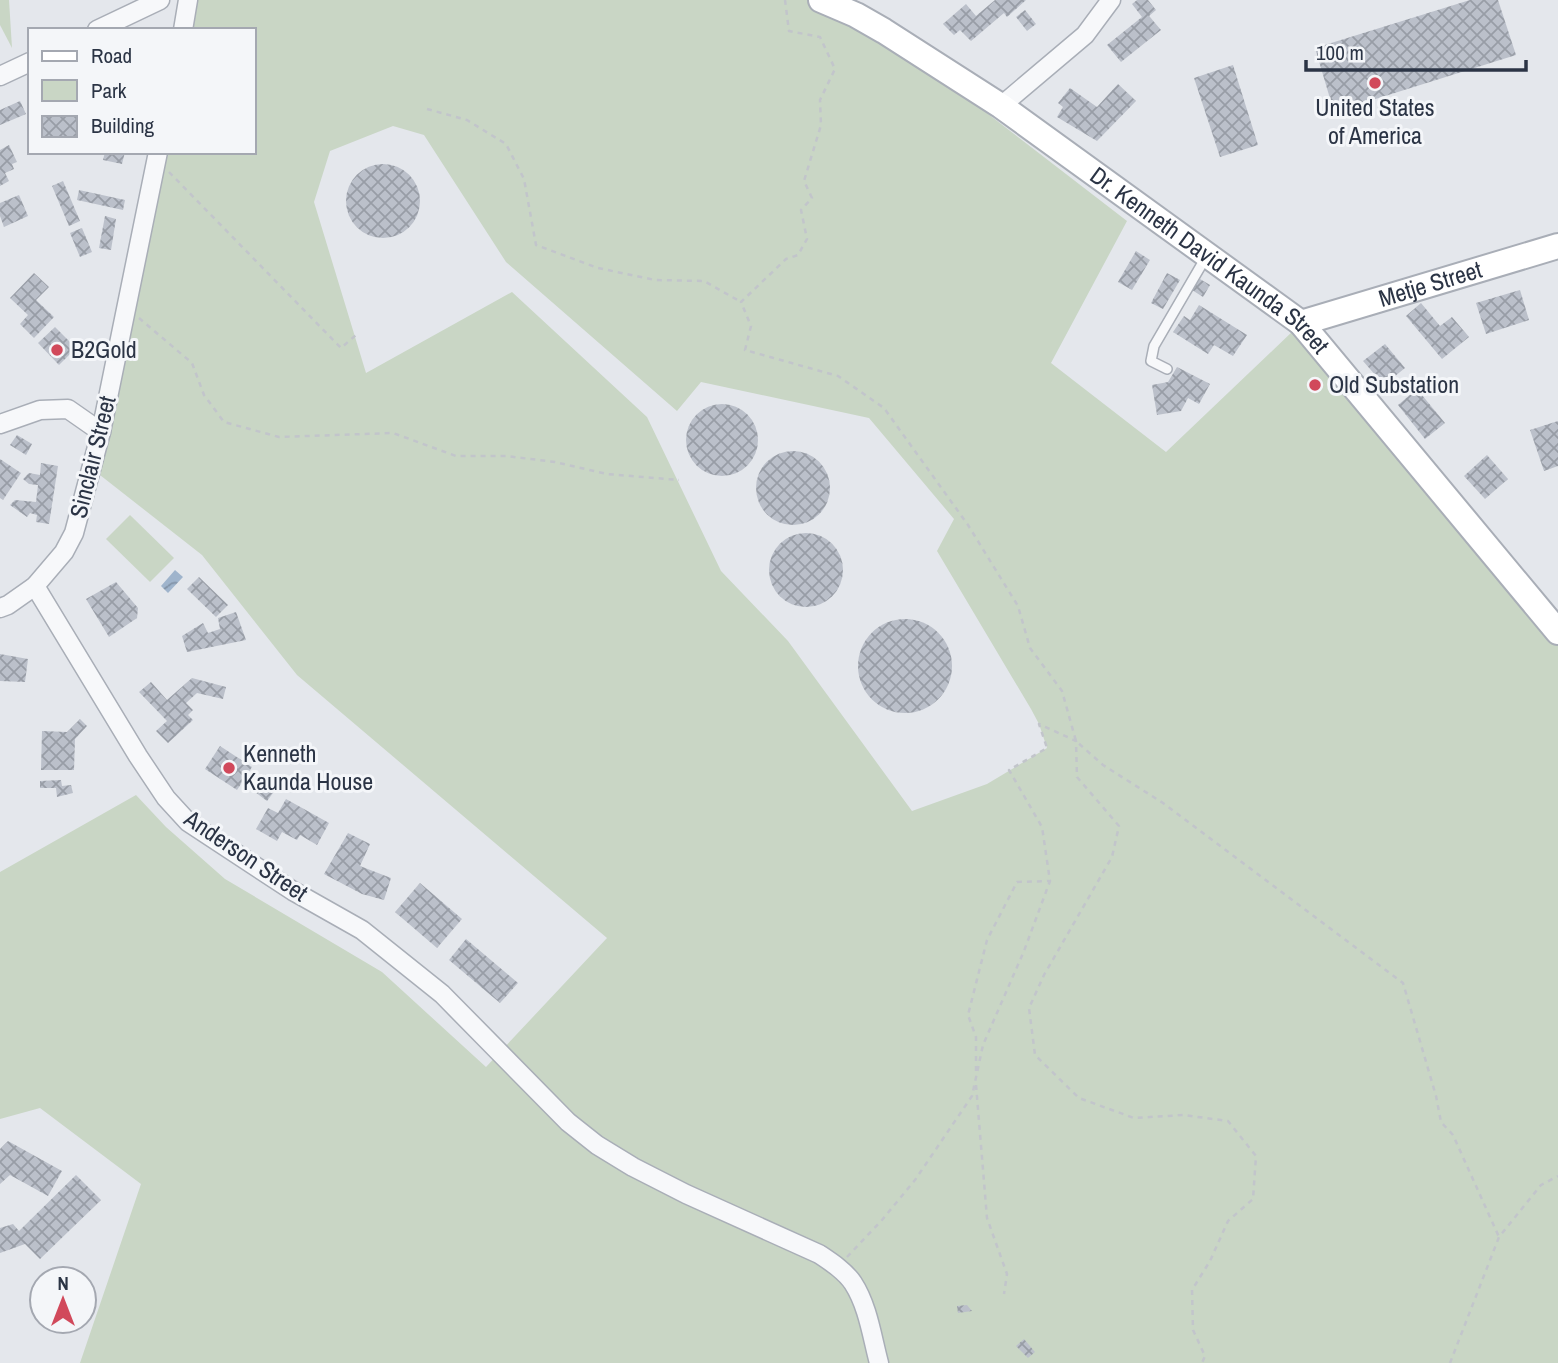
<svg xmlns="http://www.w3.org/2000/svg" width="1558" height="1363" font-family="'Archivo Narrow',sans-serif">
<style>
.green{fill:#c9d6c5;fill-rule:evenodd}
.water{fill:url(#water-waves)}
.building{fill:url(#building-cross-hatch)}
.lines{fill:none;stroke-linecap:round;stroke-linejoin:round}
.lane-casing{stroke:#a9aeb7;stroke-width:12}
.street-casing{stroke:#a9aeb7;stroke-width:21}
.secondary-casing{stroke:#a9aeb7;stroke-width:28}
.path{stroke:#c2c5cb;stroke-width:2.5;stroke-dasharray:5 5;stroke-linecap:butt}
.lane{stroke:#f7f8fa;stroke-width:9}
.street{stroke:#f7f8fa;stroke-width:18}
.secondary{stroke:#fff;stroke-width:24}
.poi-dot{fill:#d1495b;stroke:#f4f6f9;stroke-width:2.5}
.labels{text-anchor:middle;stroke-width:6;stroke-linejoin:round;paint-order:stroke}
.poi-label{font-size:24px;fill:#2b3445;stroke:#f4f6f9;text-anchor:start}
.street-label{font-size:24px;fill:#2b3445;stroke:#f4f6f9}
</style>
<defs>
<pattern id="water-waves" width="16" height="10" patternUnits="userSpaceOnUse" patternTransform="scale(1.75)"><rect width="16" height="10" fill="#9fb4cc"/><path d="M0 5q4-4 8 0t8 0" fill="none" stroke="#8293a7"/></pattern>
<pattern id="building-cross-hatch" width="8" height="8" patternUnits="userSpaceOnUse" patternTransform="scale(1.75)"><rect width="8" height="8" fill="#bbc0ca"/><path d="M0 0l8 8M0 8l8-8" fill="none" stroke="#989da6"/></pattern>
</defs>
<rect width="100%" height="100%" fill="#e4e7ec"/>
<g class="green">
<polygon points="0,0 9,0 12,48 0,25"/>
<path d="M 188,0 L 821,0 L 940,77 L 1127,221 L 1051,363 L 1166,452 L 1294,330 L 1558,646 L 1558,1363 L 80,1363 L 141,1184 L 40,1108 L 0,1119 L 0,872 L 136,795 L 166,827 L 225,879 L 382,972 L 486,1067 L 607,938 L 297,675 L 202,555 L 91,468 L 158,152 L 254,152 L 254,30 L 183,30 ZM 393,126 L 424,135 L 506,262 L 677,411 L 701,382 L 869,418 L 954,519 L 937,551 L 1031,709 L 1039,724 L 1047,748 L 987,784 L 912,811 L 788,641 L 721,571 L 647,417 L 512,292 L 366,373 L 314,202 L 330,151 Z"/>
<polygon points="130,515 174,558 150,582 106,539"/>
</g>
<polygon class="water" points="175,570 183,577 168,593 161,586"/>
<g class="building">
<polygon points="995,0 1026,0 1007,17 1004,13 971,41 960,30 954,35 943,24 966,4 976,16"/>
<polygon points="1137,0 1148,0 1156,10 1149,16 1161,30 1121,62 1107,45 1142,17 1132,4"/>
<polygon points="1470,0 1498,0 1516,55 1334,112 1315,48"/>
<polygon points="1025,10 1036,24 1027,31 1016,17"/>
<polygon points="1233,65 1258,145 1220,157 1194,78"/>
<polygon points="1118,84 1136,101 1097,141 1057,117 1063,107 1058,103 1070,88 1097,107"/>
<polygon points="20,101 26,114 0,125 0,110"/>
<polygon points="9,145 17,162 12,164 14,169 5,173 9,181 0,186 0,150"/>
<polygon points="105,152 125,152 122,164 103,160"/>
<circle cx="383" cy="201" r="37"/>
<polygon points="63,181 80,221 69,226 52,186"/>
<polygon points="79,190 125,200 123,210 77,200"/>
<polygon points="19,195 28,216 4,227 0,216 0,203"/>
<polygon points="105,216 116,219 111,250 99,248"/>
<polygon points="82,228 92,252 80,257 70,233"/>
<polygon points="1136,251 1150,260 1132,290 1118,282"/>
<polygon points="34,273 49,287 36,300 54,317 34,338 20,324 28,315 10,298"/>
<polygon points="1167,273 1180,280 1163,309 1151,303"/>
<polygon points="1200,279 1210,285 1203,297 1192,290"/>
<polygon points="1520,290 1529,320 1486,334 1476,303"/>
<polygon points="1421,303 1440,326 1452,317 1469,337 1442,359 1406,316"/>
<polygon points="1199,305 1247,335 1233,356 1214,345 1208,354 1173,332 1184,316 1190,320"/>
<polygon points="55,327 76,348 59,365 38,343"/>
<polygon points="1385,344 1405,368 1384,385 1363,361"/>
<polygon points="1177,367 1210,384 1199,404 1188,398 1181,411 1157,415 1152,385 1168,382"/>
<polygon points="1314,378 1322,386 1315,393 1308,384"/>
<polygon points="1417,389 1445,423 1425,439 1398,405"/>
<circle cx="722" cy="440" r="36"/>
<polygon points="1558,421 1558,466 1544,471 1530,430"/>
<polygon points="17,435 32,444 26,455 10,445"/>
<circle cx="793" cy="488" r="37"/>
<polygon points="1487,455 1508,479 1485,499 1464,476"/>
<polygon points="0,459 21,473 3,500 0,498"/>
<polygon points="41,463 58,466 49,524 36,522 37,515 30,513 27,517 10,505 15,500 36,502 38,485 29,484 23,479 29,473 40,475"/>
<circle cx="806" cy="570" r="37"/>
<polygon points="199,577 228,605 216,617 187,589"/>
<polygon points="116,582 138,608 137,618 109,637 86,599"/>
<polygon points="236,612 246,640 187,652 182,636 203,623 208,633 220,629 218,618"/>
<circle cx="905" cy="666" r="47"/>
<polygon points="0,654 28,659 25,682 0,681"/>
<polygon points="192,678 226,687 223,699 197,693 186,703 193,710 188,715 193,720 168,743 156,731 167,721 139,692 151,682 167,700"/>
<polygon points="80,719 87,726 75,739 74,770 41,770 42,731 67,732"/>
<polygon points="220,746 252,767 237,790 205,769"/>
<polygon points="263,774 279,785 267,801 251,789"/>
<polygon points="61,780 62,786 71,785 73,793 57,797 56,788 40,788 40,781"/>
<polygon points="286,799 329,823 317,845 300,835 297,840 282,832 277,841 256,829 268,808 278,813"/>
<polygon points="348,833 370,844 360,866 391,878 384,900 362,894 324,874"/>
<polygon points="420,883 462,919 437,948 395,912"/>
<polygon points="466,939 518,983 500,1003 449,960"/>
<polygon points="8,1141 62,1171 48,1196 10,1175 0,1184 0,1149"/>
<polygon points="76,1175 101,1200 40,1259 25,1244 0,1253 0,1228 13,1224 19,1231"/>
<polygon points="967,1305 972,1311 958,1313 957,1306"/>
<polygon points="1024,1339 1035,1352 1028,1358 1016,1346"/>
</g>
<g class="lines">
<defs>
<polyline id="lane" points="1167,369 1151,361 1154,346 1206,257"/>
<g id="street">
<polyline points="97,30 160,0"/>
<polyline points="183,30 188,0"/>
<polyline points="0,76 30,62"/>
<polyline points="1001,106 1085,35 1111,0"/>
<polyline points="0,424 40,410 68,409 101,432"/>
<path d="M 35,586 L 138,756 L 166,798 L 188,822 L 293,891 L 362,930 L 442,994 L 568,1122 L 597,1145 L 633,1167 L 686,1194 L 819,1254 C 831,1262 845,1271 853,1283 C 868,1306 872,1337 879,1363"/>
<polyline points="0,608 8,605 35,586 64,552 74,533 101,432 158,152"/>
</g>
<g id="secondary">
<path id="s1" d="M 821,0 L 856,15 L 884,31 L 1001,106 L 1301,323 L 1558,632"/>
<path id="s2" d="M 1301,323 L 1558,246"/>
</g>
</defs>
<use href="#lane" class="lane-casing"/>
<use href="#street" class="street-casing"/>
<use href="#secondary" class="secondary-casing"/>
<g class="path">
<polyline points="785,0 789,31 820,37 835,69 820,100 821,125 804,181 812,198 801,210 807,239 798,255 786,259 741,302 751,326 745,350 838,376 884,408 968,525 1018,606 1030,648 1062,691 1076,741 1103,765 1163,803 1403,983 1436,1096 1441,1122 1453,1135 1499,1237"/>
<polyline points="427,109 467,120 506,144 524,179 536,245 598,268 655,280 704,281 741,302"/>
<polyline points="169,172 341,348 356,335"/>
<polyline points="139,318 192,363 204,395 224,422 279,437 393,433 456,456 506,456 555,462 607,474 679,480"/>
<polyline points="976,1071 976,1037 968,1015 987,940 1017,882 1049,881"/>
<polyline points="976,1085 987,1218 1007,1274 1004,1294"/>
<polyline points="847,1257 882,1220 915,1180 972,1096 983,1045 1024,951 1050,881 1042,827 1009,770 1047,748 1039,724 1076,741 1077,777 1119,826 1112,857 1044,975 1029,1008 1035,1055 1079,1098 1134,1118 1183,1115 1228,1121 1256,1156 1253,1199 1228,1221 1210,1261 1192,1290 1193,1330 1205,1356 1202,1363"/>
<polyline points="1450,1363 1499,1237 1541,1185 1558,1176"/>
</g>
<use href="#lane" class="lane"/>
<use href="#street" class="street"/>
<use href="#secondary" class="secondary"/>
</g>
<g class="poi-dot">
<circle cx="1375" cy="83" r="7"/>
<circle cx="57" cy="350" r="7"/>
<circle cx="1315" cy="385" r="7"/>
<circle cx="229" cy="768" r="7"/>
</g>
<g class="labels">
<g class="poi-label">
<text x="1375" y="116" text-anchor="middle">United States<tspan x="1375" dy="28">of America</tspan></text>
<text x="71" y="358">B2Gold</text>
<text x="1329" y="393">Old Substation</text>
<text x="243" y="762">Kenneth<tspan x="243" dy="28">Kaunda House</tspan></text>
</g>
<g class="street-label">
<text dy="8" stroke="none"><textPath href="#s1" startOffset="469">Dr. Kenneth David Kaunda Street</textPath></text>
<text dy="8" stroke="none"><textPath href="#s2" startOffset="135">Metje Street</textPath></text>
<text transform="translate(93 457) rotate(-76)" y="8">Sinclair Street</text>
<text transform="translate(246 856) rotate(34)" y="8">Anderson Street</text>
</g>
</g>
<rect x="28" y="28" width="228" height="126" fill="#f4f6f9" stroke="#a4a8b1" stroke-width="2"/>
<rect x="42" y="51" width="35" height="10" fill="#ffffff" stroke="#a4a8b1" stroke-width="2"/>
<text x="91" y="63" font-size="21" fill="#2b3445">Road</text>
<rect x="42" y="80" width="35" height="21" fill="#c9d6c5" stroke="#a4a8b1" stroke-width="2"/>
<text x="91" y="98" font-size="21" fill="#2b3445">Park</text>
<rect x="42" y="116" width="35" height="21" fill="url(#building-cross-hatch)" stroke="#a4a8b1" stroke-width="2"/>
<text x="91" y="133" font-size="21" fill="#2b3445">Building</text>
<g transform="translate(63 1300)"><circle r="33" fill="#f4f6f9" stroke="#a4a8b1" stroke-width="2"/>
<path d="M0-5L12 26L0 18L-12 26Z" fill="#d1495b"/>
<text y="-10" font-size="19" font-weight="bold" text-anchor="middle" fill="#2b3445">N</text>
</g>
<path d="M1306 60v10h220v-10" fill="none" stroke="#2b3445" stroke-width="3.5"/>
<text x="1316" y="60" font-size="21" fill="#2b3445" stroke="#f4f6f9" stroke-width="5" paint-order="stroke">100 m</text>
</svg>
